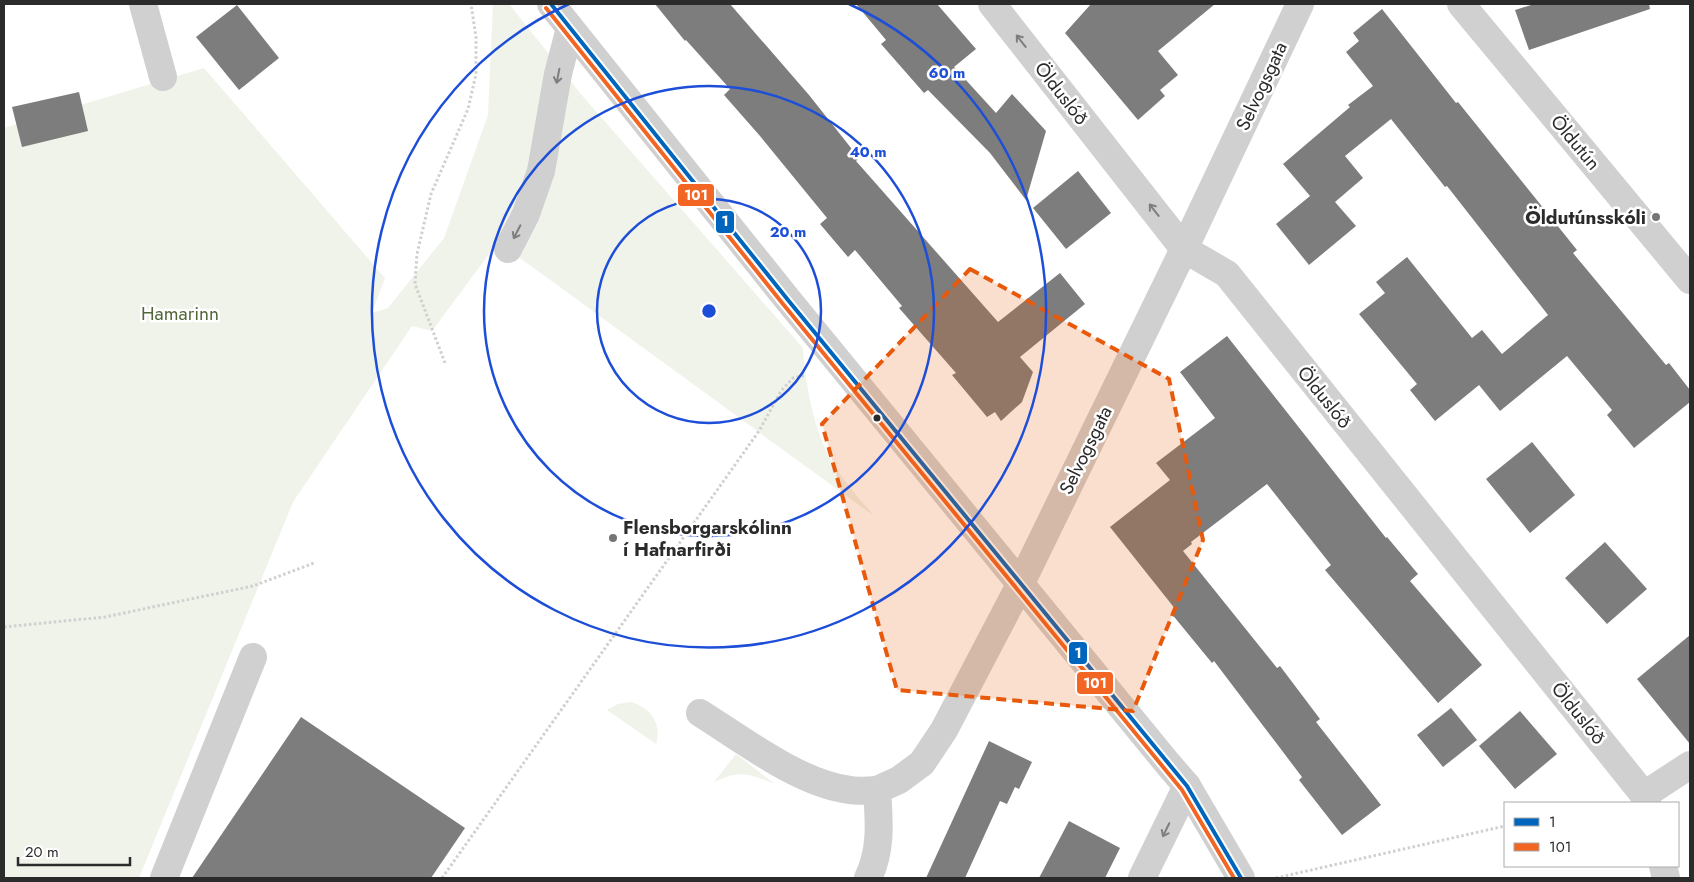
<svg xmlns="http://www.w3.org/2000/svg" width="1694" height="882" font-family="Jost,sans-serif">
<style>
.green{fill:#f0f3ea}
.building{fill:#7d7d7d}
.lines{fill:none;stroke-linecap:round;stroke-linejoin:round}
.path{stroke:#d0d0d0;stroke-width:3;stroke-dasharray:2.5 2.5;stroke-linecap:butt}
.minor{stroke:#d0d0d0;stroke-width:28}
.bus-1-casing{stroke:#fff;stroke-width:8}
.bus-2-casing{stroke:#fff;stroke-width:8}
.bus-1{stroke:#0065bd;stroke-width:4}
.bus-2{stroke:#f26522;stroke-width:4}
.oneway{stroke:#7e7e7e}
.marked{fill:#e8590c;fill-opacity:0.2;stroke:#e8590c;stroke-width:4;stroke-dasharray:10 6;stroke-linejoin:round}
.ring{fill:none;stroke:#1d4ed8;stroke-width:2.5}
.poi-dot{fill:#757575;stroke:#fff;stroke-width:2}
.bus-dot{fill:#2b2b2b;stroke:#fff;stroke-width:2}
.labels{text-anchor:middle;stroke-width:5;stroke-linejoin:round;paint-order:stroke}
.street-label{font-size:19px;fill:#2b2b2b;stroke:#fff}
.poi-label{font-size:19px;font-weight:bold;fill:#2b2b2b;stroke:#fff;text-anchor:end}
.park-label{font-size:19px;fill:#526739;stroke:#fff}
.centre{fill:#1d4ed8;stroke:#fff;stroke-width:2.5}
.ring-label{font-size:15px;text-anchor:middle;font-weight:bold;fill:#1d4ed8;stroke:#fff;stroke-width:5;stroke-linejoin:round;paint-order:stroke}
.line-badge{stroke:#fff;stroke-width:2}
.badge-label{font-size:14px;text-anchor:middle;font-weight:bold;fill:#fff}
</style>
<rect width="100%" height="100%" fill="#fff"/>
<g class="green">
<path d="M 493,4 L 509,4 L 580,93 L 803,348 C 805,383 814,433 833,463 C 844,482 860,499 874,516 L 498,242 L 432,331 L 412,326 L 293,502 L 139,878 L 4,878 L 4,128 L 204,68 L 385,278 L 372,313 L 388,308 L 444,238 L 488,115 Z"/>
<path d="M 631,702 C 651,708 662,724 656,744 L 607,710 L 618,704 Z"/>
<path d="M 736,754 L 775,784 C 748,774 741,769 714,782 Z"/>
</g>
<g class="building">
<polygon points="655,4 730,4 809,95 859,158 856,161 998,322 1060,273 1085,304 1020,357 1033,372 1022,402 1001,421 995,412 987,417 952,375 956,373 899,308 902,306 855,250 848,257 820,224 827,218 760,136 724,95 730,89 686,40 685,41"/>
<polygon points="856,4 937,4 976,49 954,67 996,113 1012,94 1046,131 1026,200 990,153 928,90 924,93 881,44 886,40"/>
<polygon points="1091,4 1215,4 1158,51 1178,75 1160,90 1165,96 1138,120 1065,33"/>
<polygon points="1534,4 1649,4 1650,9 1529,50 1515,10"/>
<polygon points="237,5 279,58 239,90 196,37"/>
<polygon points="1382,9 1456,103 1458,102 1577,250 1573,253 1666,365 1669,363 1690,390 1690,402 1634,448 1607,415 1612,410 1567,356 1500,411 1479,385 1435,421 1410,390 1417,384 1359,314 1385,293 1376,282 1407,257 1472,338 1482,330 1502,354 1548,315 1447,186 1445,187 1391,119 1345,156 1363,178 1335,202 1356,226 1309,265 1276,224 1310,196 1283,164 1350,107 1348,105 1373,86 1346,52 1359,41 1353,33"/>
<polygon points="79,92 88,131 22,147 12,107"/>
<polygon points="1078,171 1111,213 1066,249 1033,208"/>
<polygon points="1227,336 1386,538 1387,537 1418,574 1410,581 1482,665 1438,703 1325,570 1331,565 1267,484 1191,542 1192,544 1183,551 1277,668 1280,666 1320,719 1316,722 1381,805 1342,835 1299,780 1302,777 1214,661 1212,663 1171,613 1176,610 1110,527 1170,480 1156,463 1215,418 1180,372"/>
<polygon points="1532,442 1575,495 1530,533 1486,479"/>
<polygon points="1605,542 1647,589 1607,624 1565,578"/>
<polygon points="1690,635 1690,744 1637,679"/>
<polygon points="1451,708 1477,740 1443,767 1417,735"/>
<polygon points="1520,711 1557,754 1515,789 1479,746"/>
<polygon points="301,717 465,828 431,878 192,878"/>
<polygon points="989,741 1032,762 1019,789 1015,787 1007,804 1000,801 965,878 926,878"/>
<polygon points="1069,821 1120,848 1105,878 1039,878"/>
</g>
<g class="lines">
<g class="path">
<polyline points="445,363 415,284 417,254 431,194 468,109 476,74 476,37 471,4"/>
<polyline points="4,627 105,617 253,586 314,563"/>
<polyline points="442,878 759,431 781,391 793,378 806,375"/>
<polyline points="1276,878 1505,826"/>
</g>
<g class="minor">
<polyline points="143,4 163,77"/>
<polyline points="551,4 788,300 1168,764 1187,786 1241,878"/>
<polyline points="992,4 1184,249 1227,274 1644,795 1647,803"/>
<polyline points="1461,4 1690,280"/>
<polyline points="508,249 526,214 541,171 558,74 570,28"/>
<path d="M 700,713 C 743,740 800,784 850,790 C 859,792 868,790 877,790"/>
<polyline points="1644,795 1690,765"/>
<polyline points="1663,866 1666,878"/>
<polyline points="164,878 253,657"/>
<path d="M 868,878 C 882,850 879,820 877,790 L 899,780 L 922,763 L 944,730 L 1021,583 L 1184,249 L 1300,4"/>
<polyline points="1142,878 1187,786"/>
</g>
<defs>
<polyline id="bus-1" points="551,4 788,300 1187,786 1241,878"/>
<polyline id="bus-2" points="546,8 783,304 1182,790 1234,878"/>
</defs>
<use href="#bus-1" class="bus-1-casing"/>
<use href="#bus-2" class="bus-2-casing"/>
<use href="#bus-1" class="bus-1"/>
<use href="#bus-2" class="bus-2"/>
</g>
<defs><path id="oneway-shaft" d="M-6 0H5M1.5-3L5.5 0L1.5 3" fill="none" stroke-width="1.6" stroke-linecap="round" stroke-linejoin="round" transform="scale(1.25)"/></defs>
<g class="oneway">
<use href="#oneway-shaft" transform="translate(1021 41) rotate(-128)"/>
<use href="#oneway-shaft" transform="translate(558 76) rotate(101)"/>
<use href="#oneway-shaft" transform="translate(1154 210) rotate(-128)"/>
<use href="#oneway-shaft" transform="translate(517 232) rotate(117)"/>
<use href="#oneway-shaft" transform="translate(1166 830) rotate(116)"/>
</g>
<path class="marked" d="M 970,269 L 1169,379 L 1203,540 L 1133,711 L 897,690 L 822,424 Z"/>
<g class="ring">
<circle cx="709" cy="311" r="112"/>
<circle cx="709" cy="311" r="225"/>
<path d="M849 4A337 337 0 1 1 569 4"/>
</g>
<g class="poi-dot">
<circle cx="1656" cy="217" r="5"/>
<circle cx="613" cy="538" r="5"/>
</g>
<circle class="bus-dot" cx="877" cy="418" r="4.5"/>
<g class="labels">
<g class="street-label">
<text transform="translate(1261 86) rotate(-65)" y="7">Selvogsgata</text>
<text transform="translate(1062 93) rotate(52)" y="7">Ölduslóð</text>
<text transform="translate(1576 142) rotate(50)" y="7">Öldutún</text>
<text transform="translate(1325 397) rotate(51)" y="7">Ölduslóð</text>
<text transform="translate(1085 450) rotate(-64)" y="7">Selvogsgata</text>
<text transform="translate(1579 713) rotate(51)" y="7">Ölduslóð</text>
</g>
<g class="poi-label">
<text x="1646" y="224">Öldutúnsskóli</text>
<text x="623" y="534" text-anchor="start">Flensborgarskólinn<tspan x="623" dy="22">í Hafnarfirði</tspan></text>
</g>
<g class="park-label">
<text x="180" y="320">Hamarinn</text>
</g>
</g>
<circle cx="709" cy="311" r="8" class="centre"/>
<g class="ring-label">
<text x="947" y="78">60 m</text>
<text x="868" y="157">40 m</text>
<text x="788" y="237">20 m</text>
</g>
<g class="line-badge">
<rect x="677" y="183" width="38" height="24" rx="5" fill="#f26522"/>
<rect x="715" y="210" width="20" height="24" rx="5" fill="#0065bd"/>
<rect x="1068" y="641" width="20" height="24" rx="5" fill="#0065bd"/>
<rect x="1076" y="671" width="38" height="24" rx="5" fill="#f26522"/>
</g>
<g class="badge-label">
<text x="696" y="200">101</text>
<text x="725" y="226">1</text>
<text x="1078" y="658">1</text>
<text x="1095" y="688">101</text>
</g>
<rect width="1694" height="882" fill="none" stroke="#2b2b2b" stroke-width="10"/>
<rect x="1504" y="802" width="175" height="65" fill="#ffffff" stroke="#aaaaaa"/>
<rect x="1514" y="818" width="25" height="8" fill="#0065bd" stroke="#aaaaaa"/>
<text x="1549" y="827" font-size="15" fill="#2b2b2b">1</text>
<rect x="1514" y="843" width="25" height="8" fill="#f26522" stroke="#aaaaaa"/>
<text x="1549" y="852" font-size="15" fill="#2b2b2b">101</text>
<path d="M18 857v8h112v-8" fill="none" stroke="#2b2b2b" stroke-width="2.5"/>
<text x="25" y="857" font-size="15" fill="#2b2b2b" stroke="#ffffff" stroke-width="4" paint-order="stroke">20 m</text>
</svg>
